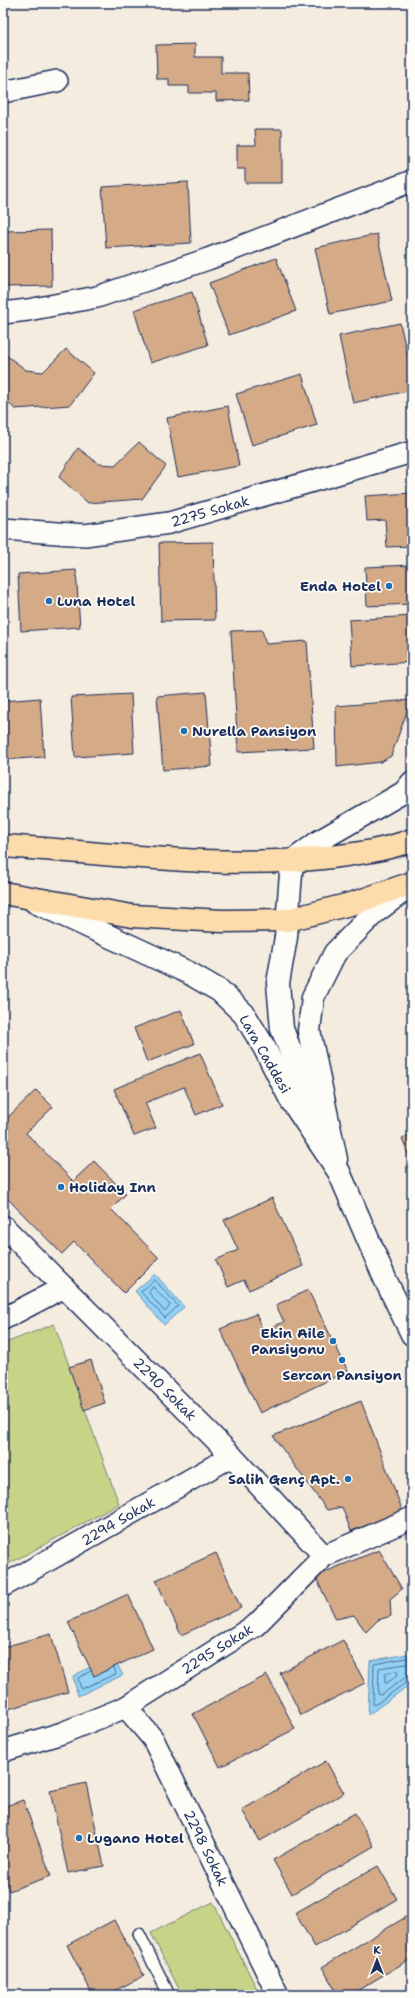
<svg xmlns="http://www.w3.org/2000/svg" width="415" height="1998" font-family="'Shantell Sans',sans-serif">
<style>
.green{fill:#c7d488;stroke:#718273}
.water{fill:#93d2f4;stroke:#6391b8}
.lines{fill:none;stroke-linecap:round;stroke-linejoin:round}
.shore{stroke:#4b709a;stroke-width:1}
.building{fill:#d5aa86;stroke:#1b2f5e}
.service-casing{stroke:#1b2f5e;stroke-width:14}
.minor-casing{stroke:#1b2f5e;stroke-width:24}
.tertiary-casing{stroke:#1b2f5e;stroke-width:25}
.primary-casing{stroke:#1b2f5e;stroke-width:25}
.service{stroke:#fdfcf7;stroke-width:11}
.minor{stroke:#fdfcf7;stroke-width:21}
.tertiary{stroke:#fdfcf7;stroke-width:22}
.primary{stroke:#fddcac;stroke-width:22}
.poi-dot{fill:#1f6fb2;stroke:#fdfcf7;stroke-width:1.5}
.labels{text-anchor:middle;stroke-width:3.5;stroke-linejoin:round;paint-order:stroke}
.street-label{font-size:14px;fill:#1b2f5e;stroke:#fdfcf7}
.poi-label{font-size:14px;font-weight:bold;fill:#1b2f5e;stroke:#fdfcf7;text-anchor:start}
</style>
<rect width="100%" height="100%" fill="#f5ece0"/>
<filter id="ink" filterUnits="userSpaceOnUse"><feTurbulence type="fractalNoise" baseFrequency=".025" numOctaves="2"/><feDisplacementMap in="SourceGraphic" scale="8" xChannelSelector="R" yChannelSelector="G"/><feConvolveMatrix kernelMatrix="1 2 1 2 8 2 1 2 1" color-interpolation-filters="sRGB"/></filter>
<g filter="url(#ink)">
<g class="green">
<polygon points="54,1324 119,1504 3,1567 3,1344"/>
<polygon points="213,1902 260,1995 182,1995 151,1933"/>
</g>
<g class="water">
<polygon points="155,1274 184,1307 164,1325 135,1291"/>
<polygon points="412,1653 412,1683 368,1715 370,1661"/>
<polygon points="112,1656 123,1675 78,1696 73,1676"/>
</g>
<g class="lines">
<g class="shore">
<polygon points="155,1280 178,1306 165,1318 141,1292"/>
<polygon points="153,1287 170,1305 166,1311 164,1311 149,1293"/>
<polyline points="412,1657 374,1664 373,1704 375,1705 408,1681 412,1680"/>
<polyline points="412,1663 379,1668 378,1694 381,1695 406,1677 412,1675"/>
<polyline points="91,1671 78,1678 81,1689 116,1674 114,1668"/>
<polygon points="397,1671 398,1675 387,1683 385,1683 385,1674"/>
</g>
</g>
<g class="building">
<polygon points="195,44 195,57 221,57 221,73 248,73 249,100 216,101 216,93 189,93 189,86 169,86 169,79 157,79 156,45"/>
<polygon points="255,129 282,129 282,183 245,183 245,169 237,169 237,145 256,145"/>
<polygon points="188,182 191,243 106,248 102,187"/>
<polygon points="51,230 52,286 3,287 3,231"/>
<polygon points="377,234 392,301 330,314 315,248"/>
<polygon points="276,258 296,311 229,335 209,283"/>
<polygon points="192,292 208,345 150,363 134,310"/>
<polygon points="400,323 412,376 412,390 353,403 339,336"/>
<polygon points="66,349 94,373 70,405 15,409 3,398 3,359 6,355 26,370 43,372"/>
<polygon points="302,374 317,425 252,445 236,394"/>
<polygon points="228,406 239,466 178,477 167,418"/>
<polygon points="139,442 166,466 142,499 88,503 59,477 78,448 99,464 115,465"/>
<polygon points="412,493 412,546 387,547 385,520 367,521 365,496"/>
<polygon points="213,542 215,620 161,621 159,543"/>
<polygon points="412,565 412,604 367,606 365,567"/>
<polygon points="76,570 80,627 21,631 18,574"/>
<polygon points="412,616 412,662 352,666 349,620"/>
<polygon points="262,630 266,644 307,641 314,748 238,752 231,631"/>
<polygon points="206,692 212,766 163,770 157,696"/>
<polygon points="131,694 134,753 75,757 71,697"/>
<polygon points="40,698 44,757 3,760 3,701"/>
<polygon points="411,700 391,756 381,762 337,767 336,706"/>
<polygon points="181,1010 194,1044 147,1062 134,1028"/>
<polygon points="200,1053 222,1104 196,1115 184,1087 145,1103 156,1128 134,1136 114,1089"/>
<polygon points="36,1090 53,1107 26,1133 73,1181 94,1161 126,1194 111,1209 159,1258 124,1293 74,1242 62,1254 3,1194 3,1122"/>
<polygon points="412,1133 412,1163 402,1139"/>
<polygon points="272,1198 303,1266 249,1290 244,1280 228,1287 216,1260 238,1250 224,1220"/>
<polygon points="308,1290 348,1371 260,1413 220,1329 256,1314 263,1331 284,1322 276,1305"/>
<polygon points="91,1360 105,1403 84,1410 69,1367"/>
<polygon points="361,1401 403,1512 351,1531 342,1507 327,1510 273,1436"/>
<polygon points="379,1550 402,1589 390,1599 391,1616 378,1620 366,1632 354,1615 336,1619 315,1576"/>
<polygon points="216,1553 241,1608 181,1635 156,1580"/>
<polygon points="128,1594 153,1649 94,1676 68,1622"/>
<polygon points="51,1634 68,1692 5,1710 3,1703 3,1647"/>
<polygon points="343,1640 365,1683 301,1715 280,1673"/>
<polygon points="267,1675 295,1729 220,1767 193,1714"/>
<polygon points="326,1761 344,1793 260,1841 242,1810"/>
<polygon points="86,1783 104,1866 68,1873 50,1791"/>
<polygon points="23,1800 51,1876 9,1891 3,1874 3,1807"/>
<polygon points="355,1813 374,1846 292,1894 273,1860"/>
<polygon points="378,1866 397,1899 315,1947 295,1913"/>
<polygon points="411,1914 412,1958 350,1995 338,1995 322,1967"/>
<polygon points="114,1920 144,1976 106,1995 93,1995 67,1945"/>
</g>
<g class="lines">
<defs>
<polyline id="service" points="139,1934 169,1995"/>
<g id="minor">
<polyline points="3,92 57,81"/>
<polyline points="3,313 28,310 97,297 208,259 412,181"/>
<polyline points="3,529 85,535 169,523 412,452"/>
<polyline points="292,861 319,841 404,792 412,782"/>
<polyline points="3,1226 232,1456 324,1556"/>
<polyline points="3,1319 64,1287"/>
<polyline points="3,1586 232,1456"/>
<polyline points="126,1707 153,1739 278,1995"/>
<polyline points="3,1751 62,1733 126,1707 256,1625 324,1556 412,1518"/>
</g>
<g id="tertiary">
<polyline points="292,861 286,937 278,983 282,1029 318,1121"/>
<polyline points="35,902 189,973 220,991 244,1014 264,1047 291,1100 339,1172 386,1281 412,1334"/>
<polyline points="336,1159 309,1031 313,997 335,953 374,913 411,885"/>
</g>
<g id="primary">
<path d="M 3,846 C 110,853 216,869 323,858 C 354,854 383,851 412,840"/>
<polyline points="3,893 132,916 222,921 288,920 354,903 412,883"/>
</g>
</defs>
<use href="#service" class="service-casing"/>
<use href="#minor" class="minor-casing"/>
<use href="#tertiary" class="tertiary-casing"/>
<use href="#primary" class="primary-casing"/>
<use href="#service" class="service"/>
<use href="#minor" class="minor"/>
<use href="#tertiary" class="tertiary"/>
<use href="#primary" class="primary"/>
</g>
</g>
<g class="poi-dot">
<circle cx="389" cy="586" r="4"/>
<circle cx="49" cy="601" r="4"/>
<circle cx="184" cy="731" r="4"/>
<circle cx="61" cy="1187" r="4"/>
<circle cx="333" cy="1341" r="4"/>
<circle cx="342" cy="1360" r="4"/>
<circle cx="348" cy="1479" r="4"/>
<circle cx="79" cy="1838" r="4"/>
</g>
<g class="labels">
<g class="street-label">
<text transform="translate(210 511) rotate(-16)" y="5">2275 Sokak</text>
<text transform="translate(265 1054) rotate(60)" y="5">Lara Caddesi</text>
<text transform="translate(165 1389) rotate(45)" y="5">2290 Sokak</text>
<text transform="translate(118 1521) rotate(-30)" y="5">2294 Sokak</text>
<text transform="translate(217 1649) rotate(-32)" y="5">2295 Sokak</text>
<text transform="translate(206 1848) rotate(64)" y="5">2298 Sokak</text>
</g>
<g class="poi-label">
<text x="381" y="591" text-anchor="end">Enda Hotel</text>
<text x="57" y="606">Luna Hotel</text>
<text x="192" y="736">Nurella Pansiyon</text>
<text x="69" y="1192">Holiday Inn</text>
<text x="325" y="1338" text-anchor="end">Ekin Aile<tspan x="325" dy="16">Pansiyonu</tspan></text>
<text x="342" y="1380" text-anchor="middle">Sercan Pansiyon</text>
<text x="340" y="1484" text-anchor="end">Salih Genç Apt.</text>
<text x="87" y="1843">Lugano Hotel</text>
</g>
</g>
<rect width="415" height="1998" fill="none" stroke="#fdfcf7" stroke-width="16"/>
<rect x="8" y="8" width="399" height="1982" fill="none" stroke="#1b2f5e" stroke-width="1.5" filter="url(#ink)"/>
<g transform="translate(377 1960)" stroke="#fdfcf7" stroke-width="3" paint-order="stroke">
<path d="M0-3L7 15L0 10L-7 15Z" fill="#1b2f5e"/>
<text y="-6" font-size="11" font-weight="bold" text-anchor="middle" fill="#1b2f5e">K</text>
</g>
</svg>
